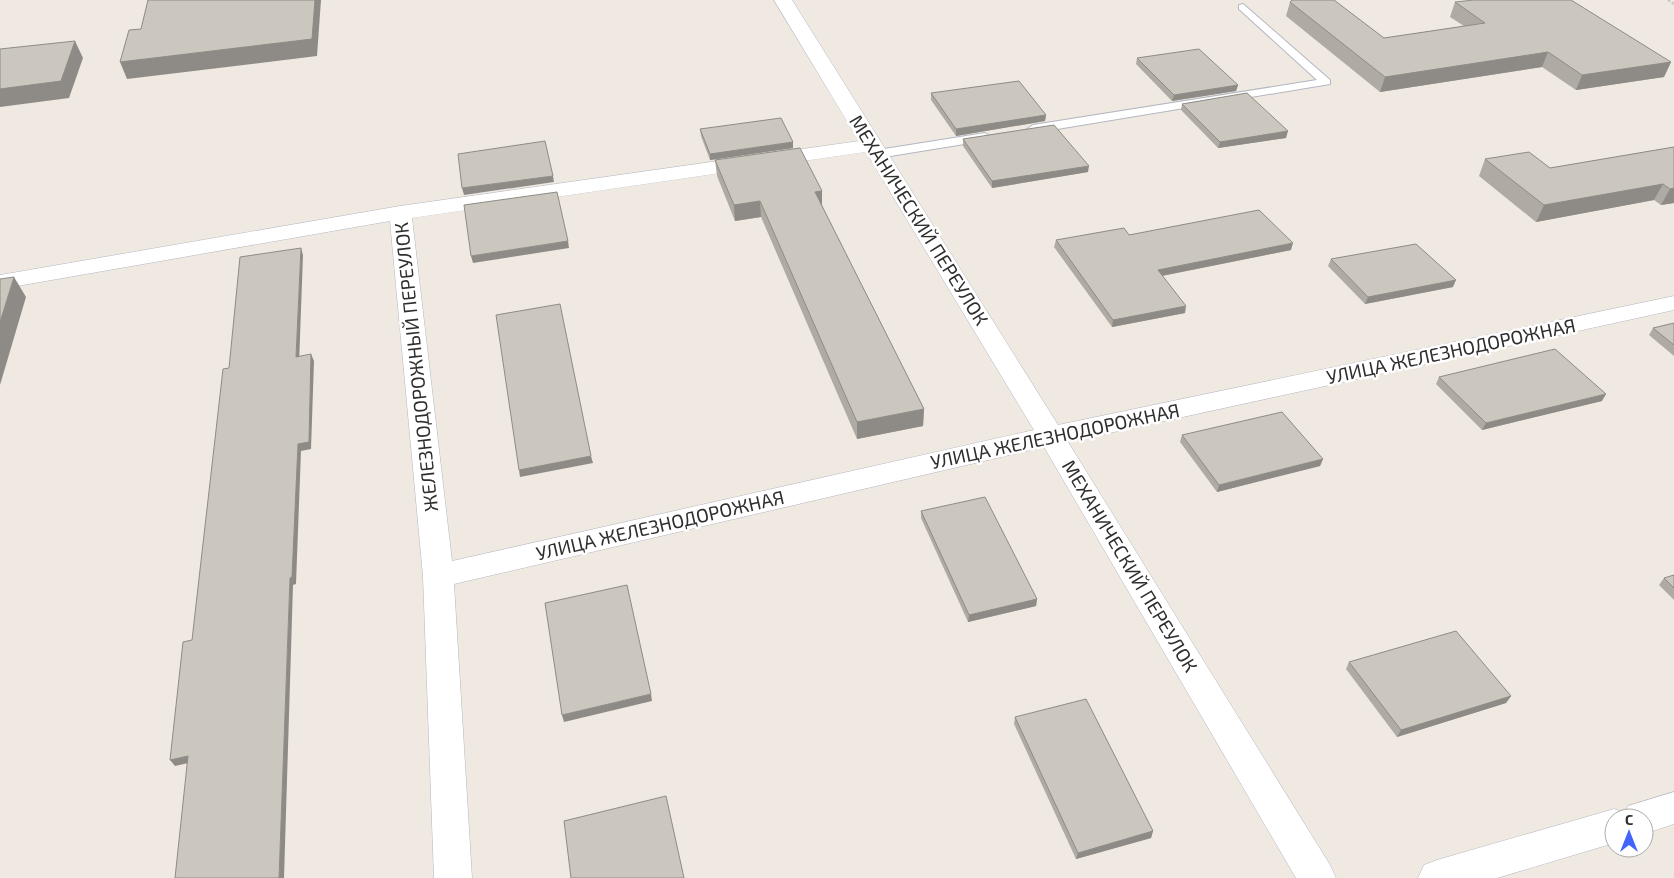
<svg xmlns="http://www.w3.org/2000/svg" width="1674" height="878" font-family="'Exo 2',sans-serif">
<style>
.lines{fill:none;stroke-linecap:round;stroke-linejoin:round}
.service-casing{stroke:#b4b7c1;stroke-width:2}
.minor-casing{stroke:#b4b7c1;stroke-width:1}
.path{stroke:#c9c9c9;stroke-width:2.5;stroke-dasharray:2.5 2;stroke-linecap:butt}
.service{fill:#fff;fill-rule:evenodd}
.minor{fill:#fff;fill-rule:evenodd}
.wall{fill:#afaba4}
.shaded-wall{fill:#8e8b86}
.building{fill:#cbc7bf;stroke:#8e8b86}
.labels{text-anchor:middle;stroke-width:5;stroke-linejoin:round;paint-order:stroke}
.street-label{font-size:19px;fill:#2e2e2e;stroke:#fff}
</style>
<rect width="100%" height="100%" fill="#efe9e1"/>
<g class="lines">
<defs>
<g id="service">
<polygon points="1243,4 1330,80 1330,84 1033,133 1027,129 1033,125 1317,80 1239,9 1239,5"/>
<polygon points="985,133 991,137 989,140 878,158 872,154 878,150"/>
</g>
<g id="minor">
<path d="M 774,0 L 792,0 L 1058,425 L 1674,296 L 1674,310 L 1068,442 L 1330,865 L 1336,878 L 1296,878 L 1044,447 L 454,584 L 472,878 L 434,878 L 423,576 L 390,221 L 0,289 L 0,275 L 400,206 L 859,141 ZM 866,152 L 1034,430 L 452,561 L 412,218 Z"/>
<polygon points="1674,792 1674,824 1644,834 1644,818 1614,818 1614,843 1497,878 1418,878 1424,865 1437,860 1614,809 1625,813 1628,806"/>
</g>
</defs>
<use href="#service" class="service-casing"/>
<use href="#minor" class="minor-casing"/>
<polyline class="path" points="1668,0 1674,4"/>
<use href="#service" class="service"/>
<use href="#minor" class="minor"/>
</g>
<g class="wall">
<polygon points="1290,2 1384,38 1464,26 1450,17 1455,2 1671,62 1664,77 1576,90 1542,67 1380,92 1286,16"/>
<polygon points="1137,58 1238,85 1236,91 1172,101 1136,64"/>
<polygon points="931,93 1046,115 1045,121 956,136 931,100"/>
<polygon points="1182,104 1286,138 1218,148 1181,110"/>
<polygon points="700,129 793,142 793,148 710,160 701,136"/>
<polygon points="963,139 1088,172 992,188 963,146"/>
<polygon points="1674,147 1674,203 1661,205 1654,200 1536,222 1479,176 1485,159 1550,168"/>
<polygon points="715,160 822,191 822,207 924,409 923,426 857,439 761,217 735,221 717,176"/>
<polygon points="1129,235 1291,250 1162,276 1185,313 1112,327 1054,247 1056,240"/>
<polygon points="1331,259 1453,287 1365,304 1328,266"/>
<polygon points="1674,323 1674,356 1649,335 1653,328"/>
<polygon points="1439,377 1602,401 1482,430 1436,384"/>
<polygon points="1182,435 1323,459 1320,466 1217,492 1180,442"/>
<polygon points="921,511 1037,599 1036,606 968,622 921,518"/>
<polygon points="1674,575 1674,600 1659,585 1664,578"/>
<polygon points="1349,662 1511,696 1506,703 1397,737 1346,669"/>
<polygon points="1015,717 1153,831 1151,838 1076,859 1014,724"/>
</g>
<g class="shaded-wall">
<polygon points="315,0 321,0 317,56 127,79 120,62"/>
<polygon points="75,41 83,58 69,98 0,107 0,89"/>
<polygon points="1548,52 1542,67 1380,92 1385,77"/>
<polygon points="1671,62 1664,77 1576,90 1582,75"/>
<polygon points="1238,85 1236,91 1172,101 1174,95"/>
<polygon points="1046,115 1045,121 956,136 956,129"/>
<polygon points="1288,131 1286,138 1218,148 1220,142"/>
<polygon points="793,142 793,148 710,160 710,154"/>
<polygon points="1089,166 1088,172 992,188 992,181"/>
<polygon points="553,176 554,182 464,195 462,188"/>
<polygon points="1663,184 1654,200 1536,222 1544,205"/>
<polygon points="1674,188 1674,203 1661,205 1670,189"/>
<polygon points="822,191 822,207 815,192"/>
<polygon points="760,201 761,217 735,221 734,205"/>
<polygon points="568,241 569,248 473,263 471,256"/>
<polygon points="1293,243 1291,250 1156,277 1158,270"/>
<polygon points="301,248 303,255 299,364 296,357"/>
<polygon points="14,277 26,297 0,385 0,322"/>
<polygon points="1456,280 1453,287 1365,304 1368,297"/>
<polygon points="1186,306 1185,313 1112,327 1113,320"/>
<polygon points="311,354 314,361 311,449 301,451 296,584 293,585 284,878 279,878 290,578 298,444"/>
<polygon points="1606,394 1602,401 1482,430 1486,423"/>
<polygon points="924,409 923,426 857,439 857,422"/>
<polygon points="591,456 593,463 520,477 519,470"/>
<polygon points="1323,459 1320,466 1217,492 1219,485"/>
<polygon points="1037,599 1036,606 968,622 969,615"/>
<polygon points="651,694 652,701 564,722 562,715"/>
<polygon points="1511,696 1506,703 1397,737 1401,730"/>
<polygon points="188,756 193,762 175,766 170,760"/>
<polygon points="1153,831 1151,838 1076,859 1078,853"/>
</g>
<g class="building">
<polygon points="148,0 315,0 312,39 120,62 129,30 141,29"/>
<polygon points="1292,0 1334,0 1384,38 1485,23 1455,2 1474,0 1571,0 1671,62 1582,75 1548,52 1385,77 1290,2"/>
<polygon points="75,41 61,81 0,89 0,49"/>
<polygon points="1199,49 1238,85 1174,95 1137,58"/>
<polygon points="1019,81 1046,115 956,129 931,93"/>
<polygon points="1247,93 1288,131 1220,142 1182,104"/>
<polygon points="781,118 793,142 710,154 700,129"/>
<polygon points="1054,125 1089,166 992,181 963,139"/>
<polygon points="545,141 553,176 462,188 458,154"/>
<polygon points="1674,147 1674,188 1670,189 1663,184 1544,205 1485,159 1529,152 1550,168"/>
<polygon points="800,148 822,191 815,192 924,409 857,422 760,201 734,205 715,160"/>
<polygon points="557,192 568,241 471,256 464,205"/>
<polygon points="1259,210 1293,243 1158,270 1186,306 1113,320 1056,240 1124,228 1129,235"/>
<polygon points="1416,244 1456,280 1368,297 1331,259"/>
<polygon points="301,248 296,357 311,354 309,442 298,444 292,577 290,578 279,878 175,878 188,756 170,760 183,642 192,640 223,369 229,368 240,257"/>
<polygon points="14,277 0,322 0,279"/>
<polygon points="560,304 591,456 519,470 496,315"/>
<polygon points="1674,323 1674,345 1653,328"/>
<polygon points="1555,349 1606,394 1486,423 1439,377"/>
<polygon points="1282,412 1323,459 1219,485 1182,435"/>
<polygon points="985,497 1037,599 969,615 921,511"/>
<polygon points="1674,575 1674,588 1664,578"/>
<polygon points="627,585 651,694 562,715 545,603"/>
<polygon points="1456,631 1511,696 1401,730 1349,662"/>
<polygon points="1086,699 1153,831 1078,853 1015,717"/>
<polygon points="666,796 684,878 571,878 564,821"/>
</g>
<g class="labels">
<g class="street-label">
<text transform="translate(919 220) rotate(58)" y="7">МЕХАНИЧЕСКИЙ ПЕРЕУЛОК</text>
<text transform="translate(1451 351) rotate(-12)" y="7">УЛИЦА ЖЕЛЕЗНОДОРОЖНАЯ</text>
<text transform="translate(416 367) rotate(-96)" y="7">ЖЕЛЕЗНОДОРОЖНЫЙ ПЕРЕУЛОК</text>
<text transform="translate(1055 436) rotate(-12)" y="7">УЛИЦА ЖЕЛЕЗНОДОРОЖНАЯ</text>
<text transform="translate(660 525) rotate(-13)" y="7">УЛИЦА ЖЕЛЕЗНОДОРОЖНАЯ</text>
<text transform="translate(1130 566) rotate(59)" y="7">МЕХАНИЧЕСКИЙ ПЕРЕУЛОК</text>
</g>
</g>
<g transform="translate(1629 833)"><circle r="24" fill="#ffffff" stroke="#ababab"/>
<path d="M0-4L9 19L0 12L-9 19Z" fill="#4264fb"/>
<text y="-8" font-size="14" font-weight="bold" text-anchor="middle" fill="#2e2e2e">С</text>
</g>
</svg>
